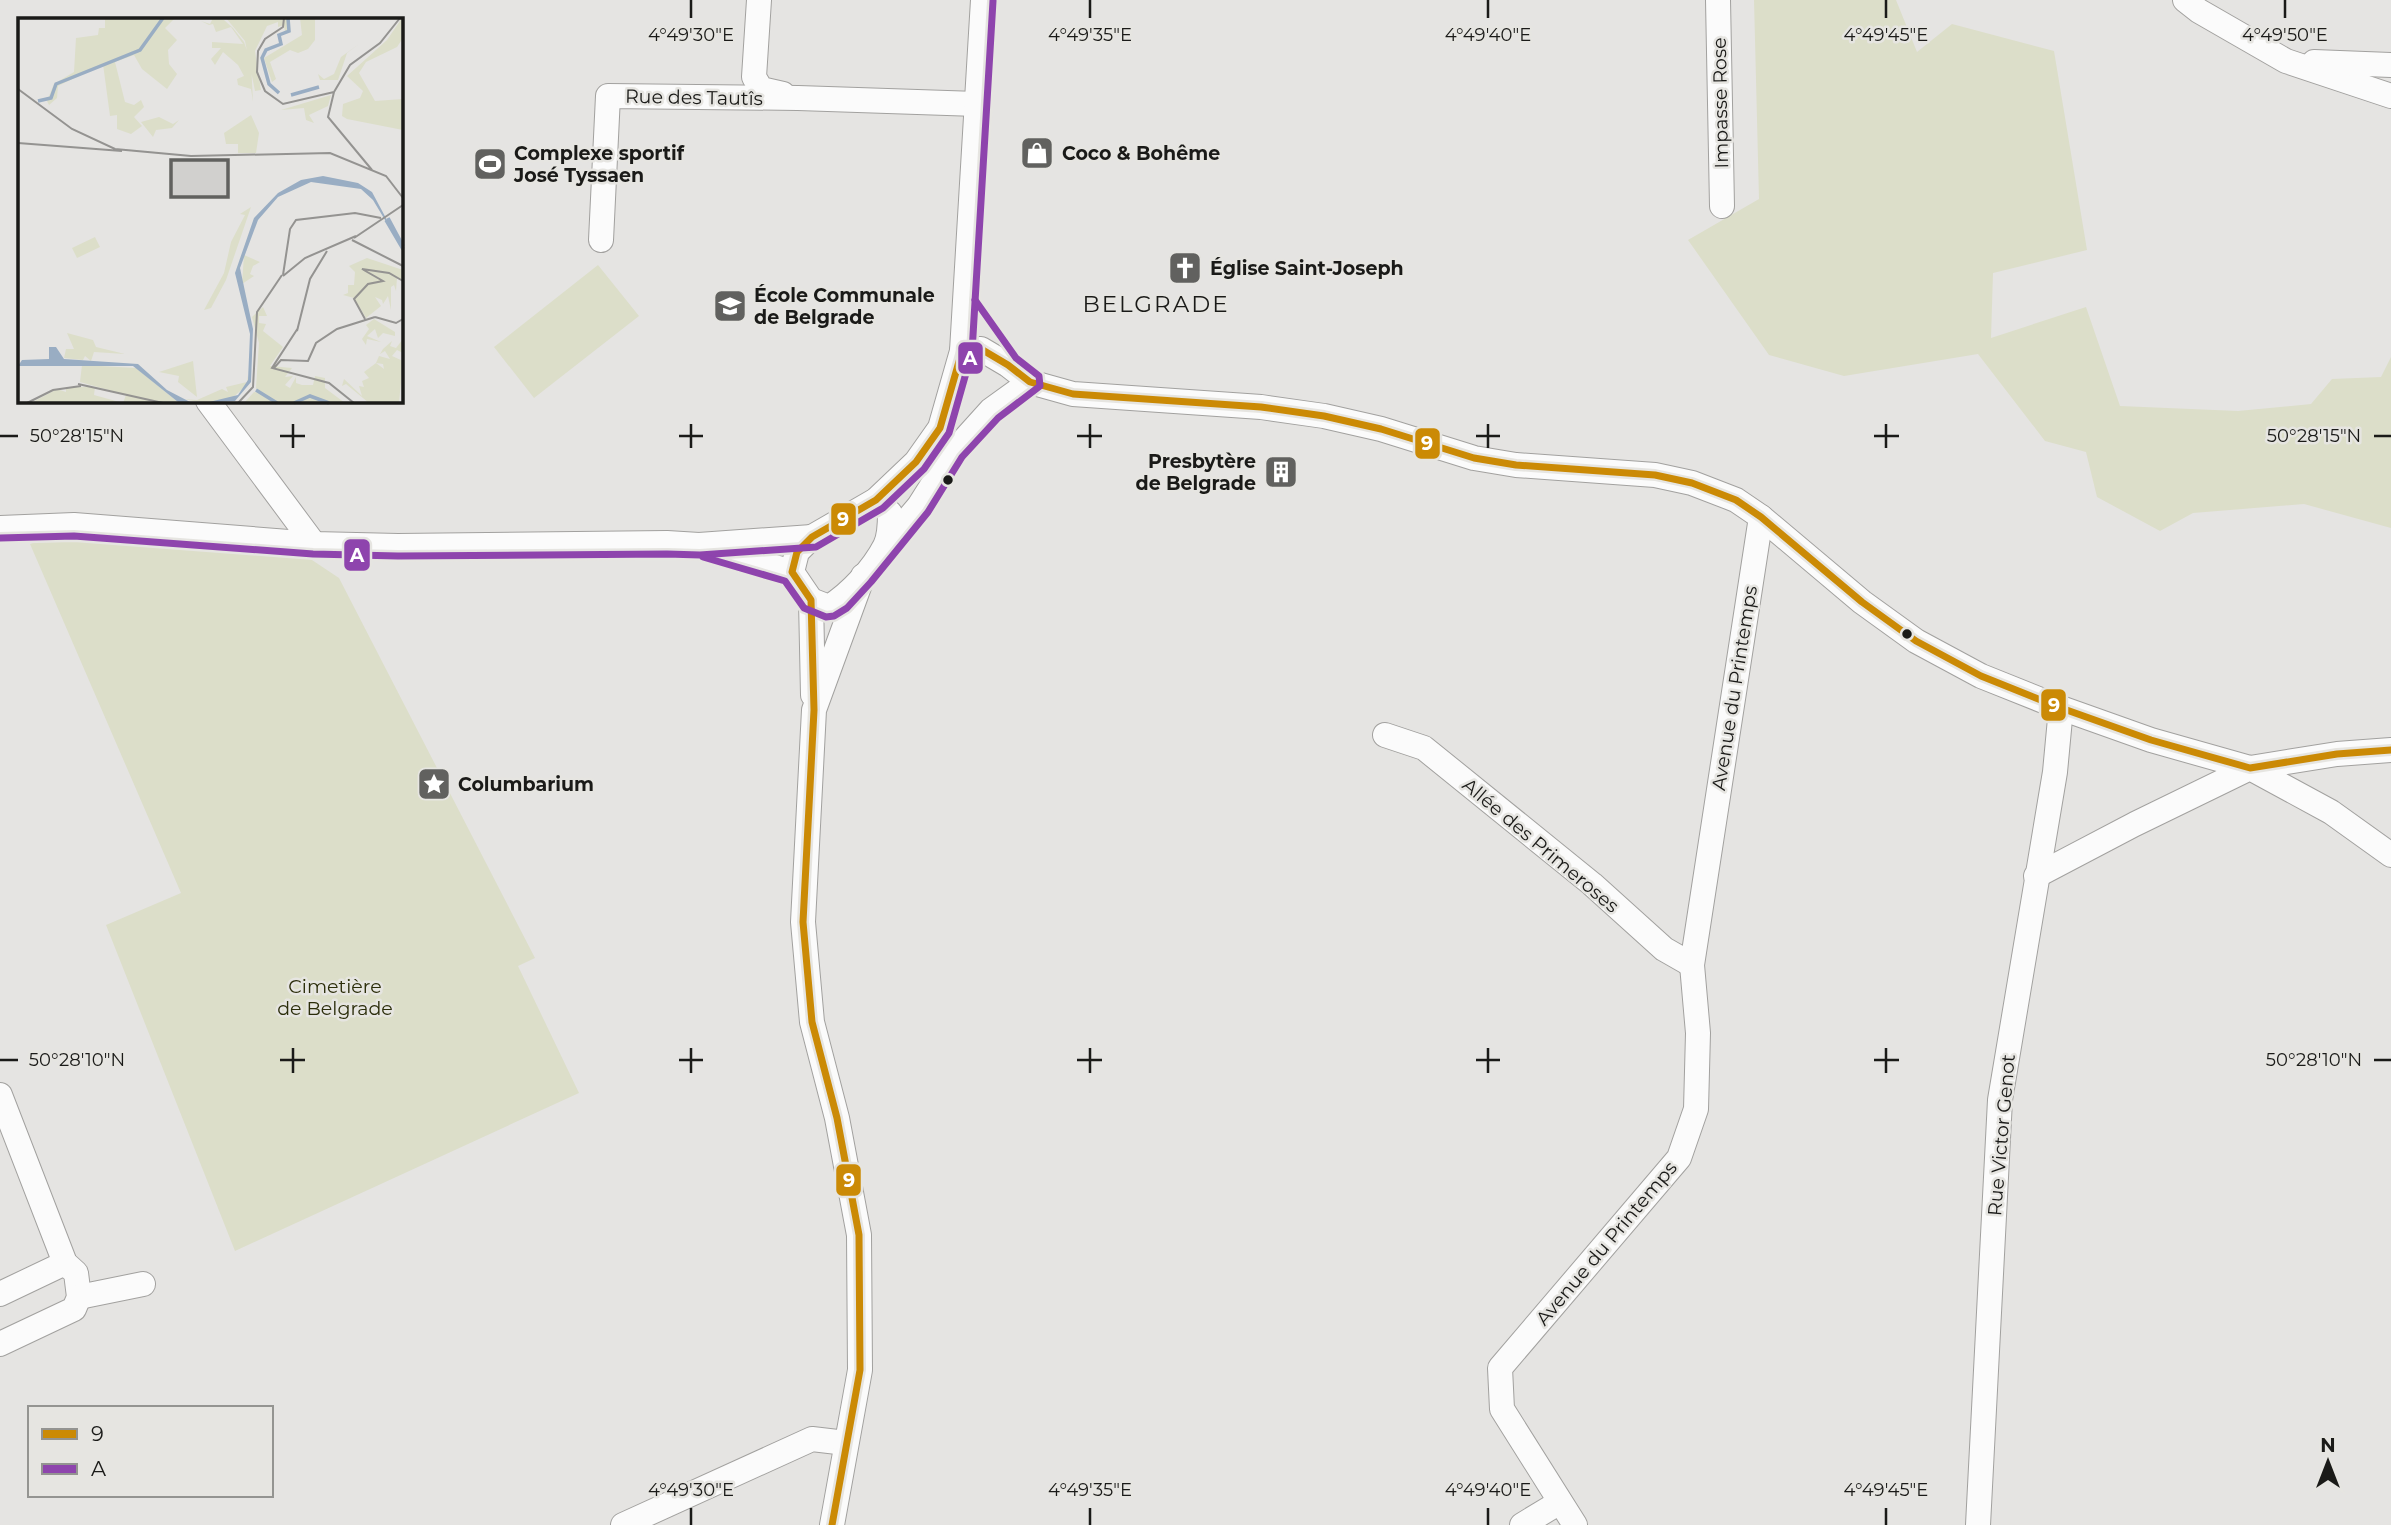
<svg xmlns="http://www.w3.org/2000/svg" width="2391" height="1525" font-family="Montserrat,sans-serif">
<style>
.green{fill:#dcdec9}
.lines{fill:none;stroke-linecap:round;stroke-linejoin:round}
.minor-casing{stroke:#a2a19f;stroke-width:26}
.minor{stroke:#fbfbfb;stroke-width:24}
.bus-1-casing{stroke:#e6e5e1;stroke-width:12}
.bus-2-casing{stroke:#e6e5e1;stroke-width:12}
.bus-1{stroke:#cb8a05;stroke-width:7}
.bus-2{stroke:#8e44ad;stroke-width:7}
.ticks{fill:none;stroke:#1a1a18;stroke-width:2.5}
.bus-dot{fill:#1a1a18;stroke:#e6e5e1;stroke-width:2.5}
.labels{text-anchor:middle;stroke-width:5;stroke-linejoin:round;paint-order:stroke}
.street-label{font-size:19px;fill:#1a1a18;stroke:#e6e5e1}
.poi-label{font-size:19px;font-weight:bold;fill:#1a1a18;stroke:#e6e5e1;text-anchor:start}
.park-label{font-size:19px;fill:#2b2d0a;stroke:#e6e5e1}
.quarter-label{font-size:23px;letter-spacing:2px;fill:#1a1a18;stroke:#e6e5e1}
.inset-river{fill:none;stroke:#99adc3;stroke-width:3.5}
.inset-road{fill:none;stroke:#949391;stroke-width:2}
.view{fill:#61615f;fill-opacity:0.15;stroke:#61615f;stroke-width:3.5}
.inset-edge{fill:none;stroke:#1a1a18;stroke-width:3.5}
.ticks-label{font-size:18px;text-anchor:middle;fill:#1a1a18;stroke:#e6e5e1;stroke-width:5;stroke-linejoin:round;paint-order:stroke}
.line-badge{stroke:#e6e5e1;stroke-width:2.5}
.badge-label{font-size:19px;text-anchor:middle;font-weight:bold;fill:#fff}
</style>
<rect width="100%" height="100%" fill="#e5e4e2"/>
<g class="green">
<polygon points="1754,0 1896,0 1917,52 1952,24 2054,51 2087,250 1993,273 1991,338 2086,307 2120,406 2238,411 2311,404 2332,379 2381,377 2391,357 2391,528 2304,504 2193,513 2160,531 2097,497 2086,452 2045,441 1978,354 1844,376 1769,355 1688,240 1759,199"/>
<polygon points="598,265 639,316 534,398 494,347"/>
<polygon points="54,536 309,558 339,578 535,958 518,966 579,1093 235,1251 106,925 181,893 30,544"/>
</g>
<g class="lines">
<defs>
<g id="minor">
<polyline points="759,0 754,77 761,89 783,94"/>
<polyline points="1718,0 1722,206"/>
<polyline points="2185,0 2199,11 2286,61 2391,96"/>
<polyline points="2314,62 2391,65"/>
<polyline points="601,240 608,96 798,98 977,104"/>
<polyline points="962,351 981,349 1008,365 1030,382 1073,394 1261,407 1324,416 1381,429 1474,458 1516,465 1655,475 1692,483 1736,500 1761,517 1862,602 1916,641 1981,676 2061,708 2151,740 2250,768 2337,754 2391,750"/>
<polyline points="208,401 314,544"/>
<polyline points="0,528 74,525 314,544 398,546 667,543 699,545 812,537"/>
<polyline points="886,545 919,506 954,451 991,410 1030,382"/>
<polyline points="716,550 792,572 811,600 813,695"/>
<polyline points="792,572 797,552 812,537 876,500 916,462 940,428 962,351 983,0"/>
<path d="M 811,600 L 829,607 C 851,593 873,569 885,546 C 890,536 890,524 890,513 L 876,500"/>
<polyline points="1385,735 1424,748 1592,884 1664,949 1692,965"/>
<polyline points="2036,876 2135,824 2250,768 2331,812 2391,855"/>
<polyline points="0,1095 65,1263 76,1273 79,1297 74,1309 0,1344"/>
<polyline points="0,1294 65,1263"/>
<polyline points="79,1297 143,1284"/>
<polyline points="623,1525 812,1439 846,1443"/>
<polyline points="832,1525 860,1370 859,1235 837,1118 812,1022 803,922 814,710 863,576"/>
<polyline points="1522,1525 1560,1502"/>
<polyline points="1575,1525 1502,1409 1500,1368 1679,1158 1696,1109 1698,1033 1692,965 1761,517"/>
<polyline points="1978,1525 2000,1100 2055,772 2061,708"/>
</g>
</defs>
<use href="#minor" class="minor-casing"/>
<use href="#minor" class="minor"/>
<defs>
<polyline id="bus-1" points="832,1525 860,1370 859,1235 837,1118 812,1022 803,922 814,710 811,600 792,572 797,552 812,537 876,500 916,462 940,428 962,351 981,349 1008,365 1030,382 1073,394 1261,407 1324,416 1381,429 1474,458 1516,465 1655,475 1692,483 1736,500 1761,517 1862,602 1916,641 1981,676 2061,708 2151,740 2250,768 2337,754 2391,750"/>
<g id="bus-2">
<polyline points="0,538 74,536 313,554 398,556 667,554 700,555 816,547 883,508 924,469 949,433 972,352 993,1"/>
<polyline points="703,557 785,581 804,608 826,617 834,616 847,608 871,582 928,512 962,457 998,418 1040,386 1039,376 1016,358 975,300"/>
</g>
</defs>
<use href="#bus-1" class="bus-1-casing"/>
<use href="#bus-2" class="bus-2-casing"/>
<use href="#bus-1" class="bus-1"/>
<use href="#bus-2" class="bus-2"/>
</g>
<path class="ticks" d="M 691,0 L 691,18M 1090,0 L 1090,18M 1488,0 L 1488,18M 1886,0 L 1886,18M 2285,0 L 2285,18M 293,424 L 293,448M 691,424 L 691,448M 1090,424 L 1090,448M 1488,424 L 1488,448M 1886,424 L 1886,448M 0,436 L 18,436M 280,436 L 305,436M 679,436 L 703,436M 1077,436 L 1102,436M 1476,436 L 1500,436M 1874,436 L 1899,436M 2374,436 L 2391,436M 293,1048 L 293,1073M 691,1048 L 691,1073M 1090,1048 L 1090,1073M 1488,1048 L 1488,1073M 1886,1048 L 1886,1073M 0,1060 L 18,1060M 280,1060 L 305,1060M 679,1060 L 703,1060M 1077,1060 L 1102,1060M 1476,1060 L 1500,1060M 1874,1060 L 1899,1060M 2374,1060 L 2391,1060M 691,1508 L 691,1525M 1090,1508 L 1090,1525M 1488,1508 L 1488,1525M 1886,1508 L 1886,1525"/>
<defs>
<symbol id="shop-square" viewBox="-11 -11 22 22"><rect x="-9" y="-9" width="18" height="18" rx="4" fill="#61615f" stroke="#e6e5e1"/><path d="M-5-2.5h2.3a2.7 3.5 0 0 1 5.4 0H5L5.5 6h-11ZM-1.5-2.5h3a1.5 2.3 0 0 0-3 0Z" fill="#fff"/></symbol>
<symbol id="stadium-square" viewBox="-11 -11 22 22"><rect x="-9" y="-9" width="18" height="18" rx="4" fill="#61615f" stroke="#e6e5e1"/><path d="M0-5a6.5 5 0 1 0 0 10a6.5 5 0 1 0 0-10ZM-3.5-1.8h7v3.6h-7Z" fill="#fff"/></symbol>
<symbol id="church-square" viewBox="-11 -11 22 22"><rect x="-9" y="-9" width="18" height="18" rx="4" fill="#61615f" stroke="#e6e5e1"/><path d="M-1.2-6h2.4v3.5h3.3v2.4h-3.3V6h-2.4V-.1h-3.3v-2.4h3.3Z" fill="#fff"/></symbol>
<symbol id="school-square" viewBox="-11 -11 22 22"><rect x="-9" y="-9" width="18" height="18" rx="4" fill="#61615f" stroke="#e6e5e1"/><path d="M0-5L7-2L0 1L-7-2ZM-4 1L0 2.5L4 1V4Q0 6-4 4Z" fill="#fff"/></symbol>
<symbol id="building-square" viewBox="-11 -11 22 22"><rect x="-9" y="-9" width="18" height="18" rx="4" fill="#61615f" stroke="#e6e5e1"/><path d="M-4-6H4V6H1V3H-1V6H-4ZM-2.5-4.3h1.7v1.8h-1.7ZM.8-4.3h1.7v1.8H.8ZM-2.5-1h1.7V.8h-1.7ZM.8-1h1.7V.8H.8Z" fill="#fff"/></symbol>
<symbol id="sight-square" viewBox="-11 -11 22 22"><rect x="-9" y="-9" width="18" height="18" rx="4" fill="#61615f" stroke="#e6e5e1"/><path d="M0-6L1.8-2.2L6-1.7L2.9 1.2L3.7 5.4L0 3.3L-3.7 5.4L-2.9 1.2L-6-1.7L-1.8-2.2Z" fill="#fff"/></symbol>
</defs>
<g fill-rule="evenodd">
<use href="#shop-square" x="1018" y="134" width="38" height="38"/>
<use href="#stadium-square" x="471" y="145" width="38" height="38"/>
<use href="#church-square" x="1166" y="249" width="38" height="38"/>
<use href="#school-square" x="711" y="287" width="38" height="38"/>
<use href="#building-square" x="1262" y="453" width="38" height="38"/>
<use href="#sight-square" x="415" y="765" width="38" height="38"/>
</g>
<g class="bus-dot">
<circle cx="948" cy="480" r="6"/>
<circle cx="1907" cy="634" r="6"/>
</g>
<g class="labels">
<g class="street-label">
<text transform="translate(694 97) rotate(1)" y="7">Rue des Tautîs</text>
<text transform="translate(1720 103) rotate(-91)" y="7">Impasse Rose</text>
<text transform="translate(1734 688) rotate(-81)" y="7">Avenue du Printemps</text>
<text transform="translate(1541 845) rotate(40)" y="7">Allée des Primeroses</text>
<text transform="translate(2001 1135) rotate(-85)" y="7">Rue Victor Genot</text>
<text transform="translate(1606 1243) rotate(-50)" y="7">Avenue du Printemps</text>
</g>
<g class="poi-label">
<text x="514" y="160">Complexe sportif<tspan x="514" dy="22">José Tyssaen</tspan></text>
<text x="1062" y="160">Coco &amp; Bohême</text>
<text x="1210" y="275">Église Saint-Joseph</text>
<text x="754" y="302">École Communale<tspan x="754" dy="22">de Belgrade</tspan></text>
<text x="1256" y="468" text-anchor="end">Presbytère<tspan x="1256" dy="22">de Belgrade</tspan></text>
<text x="458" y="791">Columbarium</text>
</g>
<g class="park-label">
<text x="335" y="993">Cimetière<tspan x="335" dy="22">de Belgrade</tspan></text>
</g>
<g class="quarter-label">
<text x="1156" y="312">BELGRADE</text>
</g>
</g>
<g transform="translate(18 18)">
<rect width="385" height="385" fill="#e5e4e2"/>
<path d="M 87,0 L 157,0 L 147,10 L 159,22 L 150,32 L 151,46 L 159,56 L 149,71 L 124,51 L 116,37 L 97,44 L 107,84 L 116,87 L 123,82 L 126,89 L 116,99 L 124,108 L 113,116 L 99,111 L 99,97 L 92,98 L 85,46 L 40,68 L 39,80 L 31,87 L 29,83 L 36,66 L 56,54 L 58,20 L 80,17 L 81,10 L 87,10 ZM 195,0 L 206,2 L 215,10 L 226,24 L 233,44 L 235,84 L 233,71 L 220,67 L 219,61 L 226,58 L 220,47 L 205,34 L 197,47 L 193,41 L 203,30 L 194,30 L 194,24 L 225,26 L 213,9 L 198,14 L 195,6 L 191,7 L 183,3 L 192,6 ZM 208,0 L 271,0 L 272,13 L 267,14 L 266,7 L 260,9 L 260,4 L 249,8 L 237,33 L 243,72 L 237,73 L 227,23 ZM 282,0 L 297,0 L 297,22 L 290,31 L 280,35 L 272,32 L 252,44 L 258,61 L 254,64 L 246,40 L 284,17 ZM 384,0 L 385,20 L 379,29 L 348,44 L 341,55 L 357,83 L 385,81 L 385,112 L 329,101 L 324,98 L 325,86 L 342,80 L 345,73 L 329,58 L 369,22 ZM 341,26 L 329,35 L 320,62 L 302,62 L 300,56 L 306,61 L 316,56 L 323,39 ZM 313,77 L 310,88 L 291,97 L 296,105 L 288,102 L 286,90 L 263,92 ZM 233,97 L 241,115 L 238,135 L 220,135 L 220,126 L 208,126 L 206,115 ZM 141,99 L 155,106 L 161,102 L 154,110 L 138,112 L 135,119 L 123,104 ZM 233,189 L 208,262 L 193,290 L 186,292 L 206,255 L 213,224 L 227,197 L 222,196 ZM 77,219 L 82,229 L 59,240 L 54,230 ZM 226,237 L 242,244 L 235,248 L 232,256 L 236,258 L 224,266 ZM 349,240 L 385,252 L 385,263 L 379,260 L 378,273 L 376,267 L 373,269 L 373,292 L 370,278 L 365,286 L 364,282 L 357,279 L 363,288 L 348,300 L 336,280 L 325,277 L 330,275 L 330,267 L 336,267 L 337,254 L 331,248 ZM 245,289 L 249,298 L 241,298 L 241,305 L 248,306 L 245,313 L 265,329 L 252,348 L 274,350 L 267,359 L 275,358 L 267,367 L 272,370 L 278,359 L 278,365 L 284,367 L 295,367 L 297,358 L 307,360 L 307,370 L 327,385 L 226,385 L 236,374 L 243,375 L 238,370 L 241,325 L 234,299 ZM 356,301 L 377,314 L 377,318 L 365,315 L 360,320 L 357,311 L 349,318 L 363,324 L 349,321 L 348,327 L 344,321 L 351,311 L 348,307 ZM 49,315 L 75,322 L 78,329 L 107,336 L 76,334 L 73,343 L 67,338 L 65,342 L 46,340 L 48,331 L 56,331 ZM 385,321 L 385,335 L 379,332 L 374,338 L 385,343 L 381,385 L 351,385 L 328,366 L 324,368 L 326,361 L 344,378 L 341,368 L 346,369 L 344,363 L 351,360 L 346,354 L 358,345 L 366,351 L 365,346 L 358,345 L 361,338 L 372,341 L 367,333 L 362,336 L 365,331 L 374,323 L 372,328 L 378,330 ZM 175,343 L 179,379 L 160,364 L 161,358 L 141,354 ZM 64,347 L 118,350 L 161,385 L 13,385 L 39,371 L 48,374 L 48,369 L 77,369 L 76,377 L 105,385 L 108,377 L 62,364 ZM 230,357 L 230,363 L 227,369 L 214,380 L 187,385 L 165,381 L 179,382 L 204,371 L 210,374 L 208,369 L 229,364 Z" fill="#dcdec9"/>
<path d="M 305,158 L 340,165 L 354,174 L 385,232 L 355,182 L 343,171 L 293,164 L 260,179 L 240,202 L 222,250 L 235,311 L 233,364 L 217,383 L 187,385 L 220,377 L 230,362 L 232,316 L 217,255 L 236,200 L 260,175 L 283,162 ZM 31,329 L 38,329 L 46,341 L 120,346 L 149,372 L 174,385 L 160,384 L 115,348 L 0,348 L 4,342 L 31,341 Z" fill="#99adc3"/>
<path class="inset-river" d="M 261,75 L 251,66 L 244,40 L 248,32 L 263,26 L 261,17 L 271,13 L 270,0M 273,77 L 301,69M 20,83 L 33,80 L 38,66 L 122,32 L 145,0M 370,200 L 385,228M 368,202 L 385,231M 238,372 L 259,385M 276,385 L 292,378 L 311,385"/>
<path class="inset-road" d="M 266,0 L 265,9 L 247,21 L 240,33 L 239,54 L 247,73 L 265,86 L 316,74M 0,71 L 54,111 L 97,131 L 173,138 L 312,135 L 368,158 L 385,180M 316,74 L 332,47 L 362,25 L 382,0M 316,74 L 310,99 L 354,152M 0,125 L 104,133M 336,220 L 385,187M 334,222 L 385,248M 265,257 L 272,211 L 278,202 L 337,195 L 363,200M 265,258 L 287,240 L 338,218M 357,299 L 378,305 L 385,301M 347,301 L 336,281 L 350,266 L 365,263 L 344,251 L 371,255 L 385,263M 280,310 L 254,350 L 311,365 L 336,385M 279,313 L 292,261 L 309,233M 256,350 L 263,342 L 290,343 L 298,325 L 319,311 L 357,299M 60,366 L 145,385M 9,385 L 35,372 L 63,368M 220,385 L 235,369 L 239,294 L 264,257"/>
<path class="view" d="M 153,142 L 210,142 L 210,179 L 153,179 Z"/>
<rect width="385" height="385" class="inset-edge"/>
</g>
<g class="ticks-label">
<text x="691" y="41">4°49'30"E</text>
<text x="1090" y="41">4°49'35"E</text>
<text x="1488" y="41">4°49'40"E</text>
<text x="1886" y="41">4°49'45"E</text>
<text x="2285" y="41">4°49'50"E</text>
<text x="77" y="442">50°28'15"N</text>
<text x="2314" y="442">50°28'15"N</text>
<text x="77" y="1066">50°28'10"N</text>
<text x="2314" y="1066">50°28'10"N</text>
<text x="691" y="1496">4°49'30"E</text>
<text x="1090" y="1496">4°49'35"E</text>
<text x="1488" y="1496">4°49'40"E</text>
<text x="1886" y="1496">4°49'45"E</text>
</g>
<g class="line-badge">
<rect x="957" y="341" width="27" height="34" rx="7" fill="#8e44ad"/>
<rect x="1414" y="427" width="27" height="33" rx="7" fill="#cb8a05"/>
<rect x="830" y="502" width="27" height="34" rx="7" fill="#cb8a05"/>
<rect x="343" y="538" width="28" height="34" rx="7" fill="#8e44ad"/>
<rect x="2040" y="688" width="27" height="34" rx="7" fill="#cb8a05"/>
<rect x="835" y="1163" width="27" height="34" rx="7" fill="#cb8a05"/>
</g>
<g class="badge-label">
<text x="970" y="365">A</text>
<text x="1427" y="450">9</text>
<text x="843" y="526">9</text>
<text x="357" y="562">A</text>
<text x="2054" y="712">9</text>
<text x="849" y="1187">9</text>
</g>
<rect x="28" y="1406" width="245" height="91" fill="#e6e5e1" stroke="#949491" stroke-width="2"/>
<rect x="42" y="1429" width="35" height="10" fill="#cb8a05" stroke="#949491" stroke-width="2"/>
<text x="91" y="1441" font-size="21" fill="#1a1a18">9</text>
<rect x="42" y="1464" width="35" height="10" fill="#8e44ad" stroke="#949491" stroke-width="2"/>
<text x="91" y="1476" font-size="21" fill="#1a1a18">A</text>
<g transform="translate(2328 1462)" stroke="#e6e5e1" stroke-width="5" paint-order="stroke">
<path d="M0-5L12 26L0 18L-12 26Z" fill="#1a1a18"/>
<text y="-10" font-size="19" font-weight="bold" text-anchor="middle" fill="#1a1a18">N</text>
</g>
</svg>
